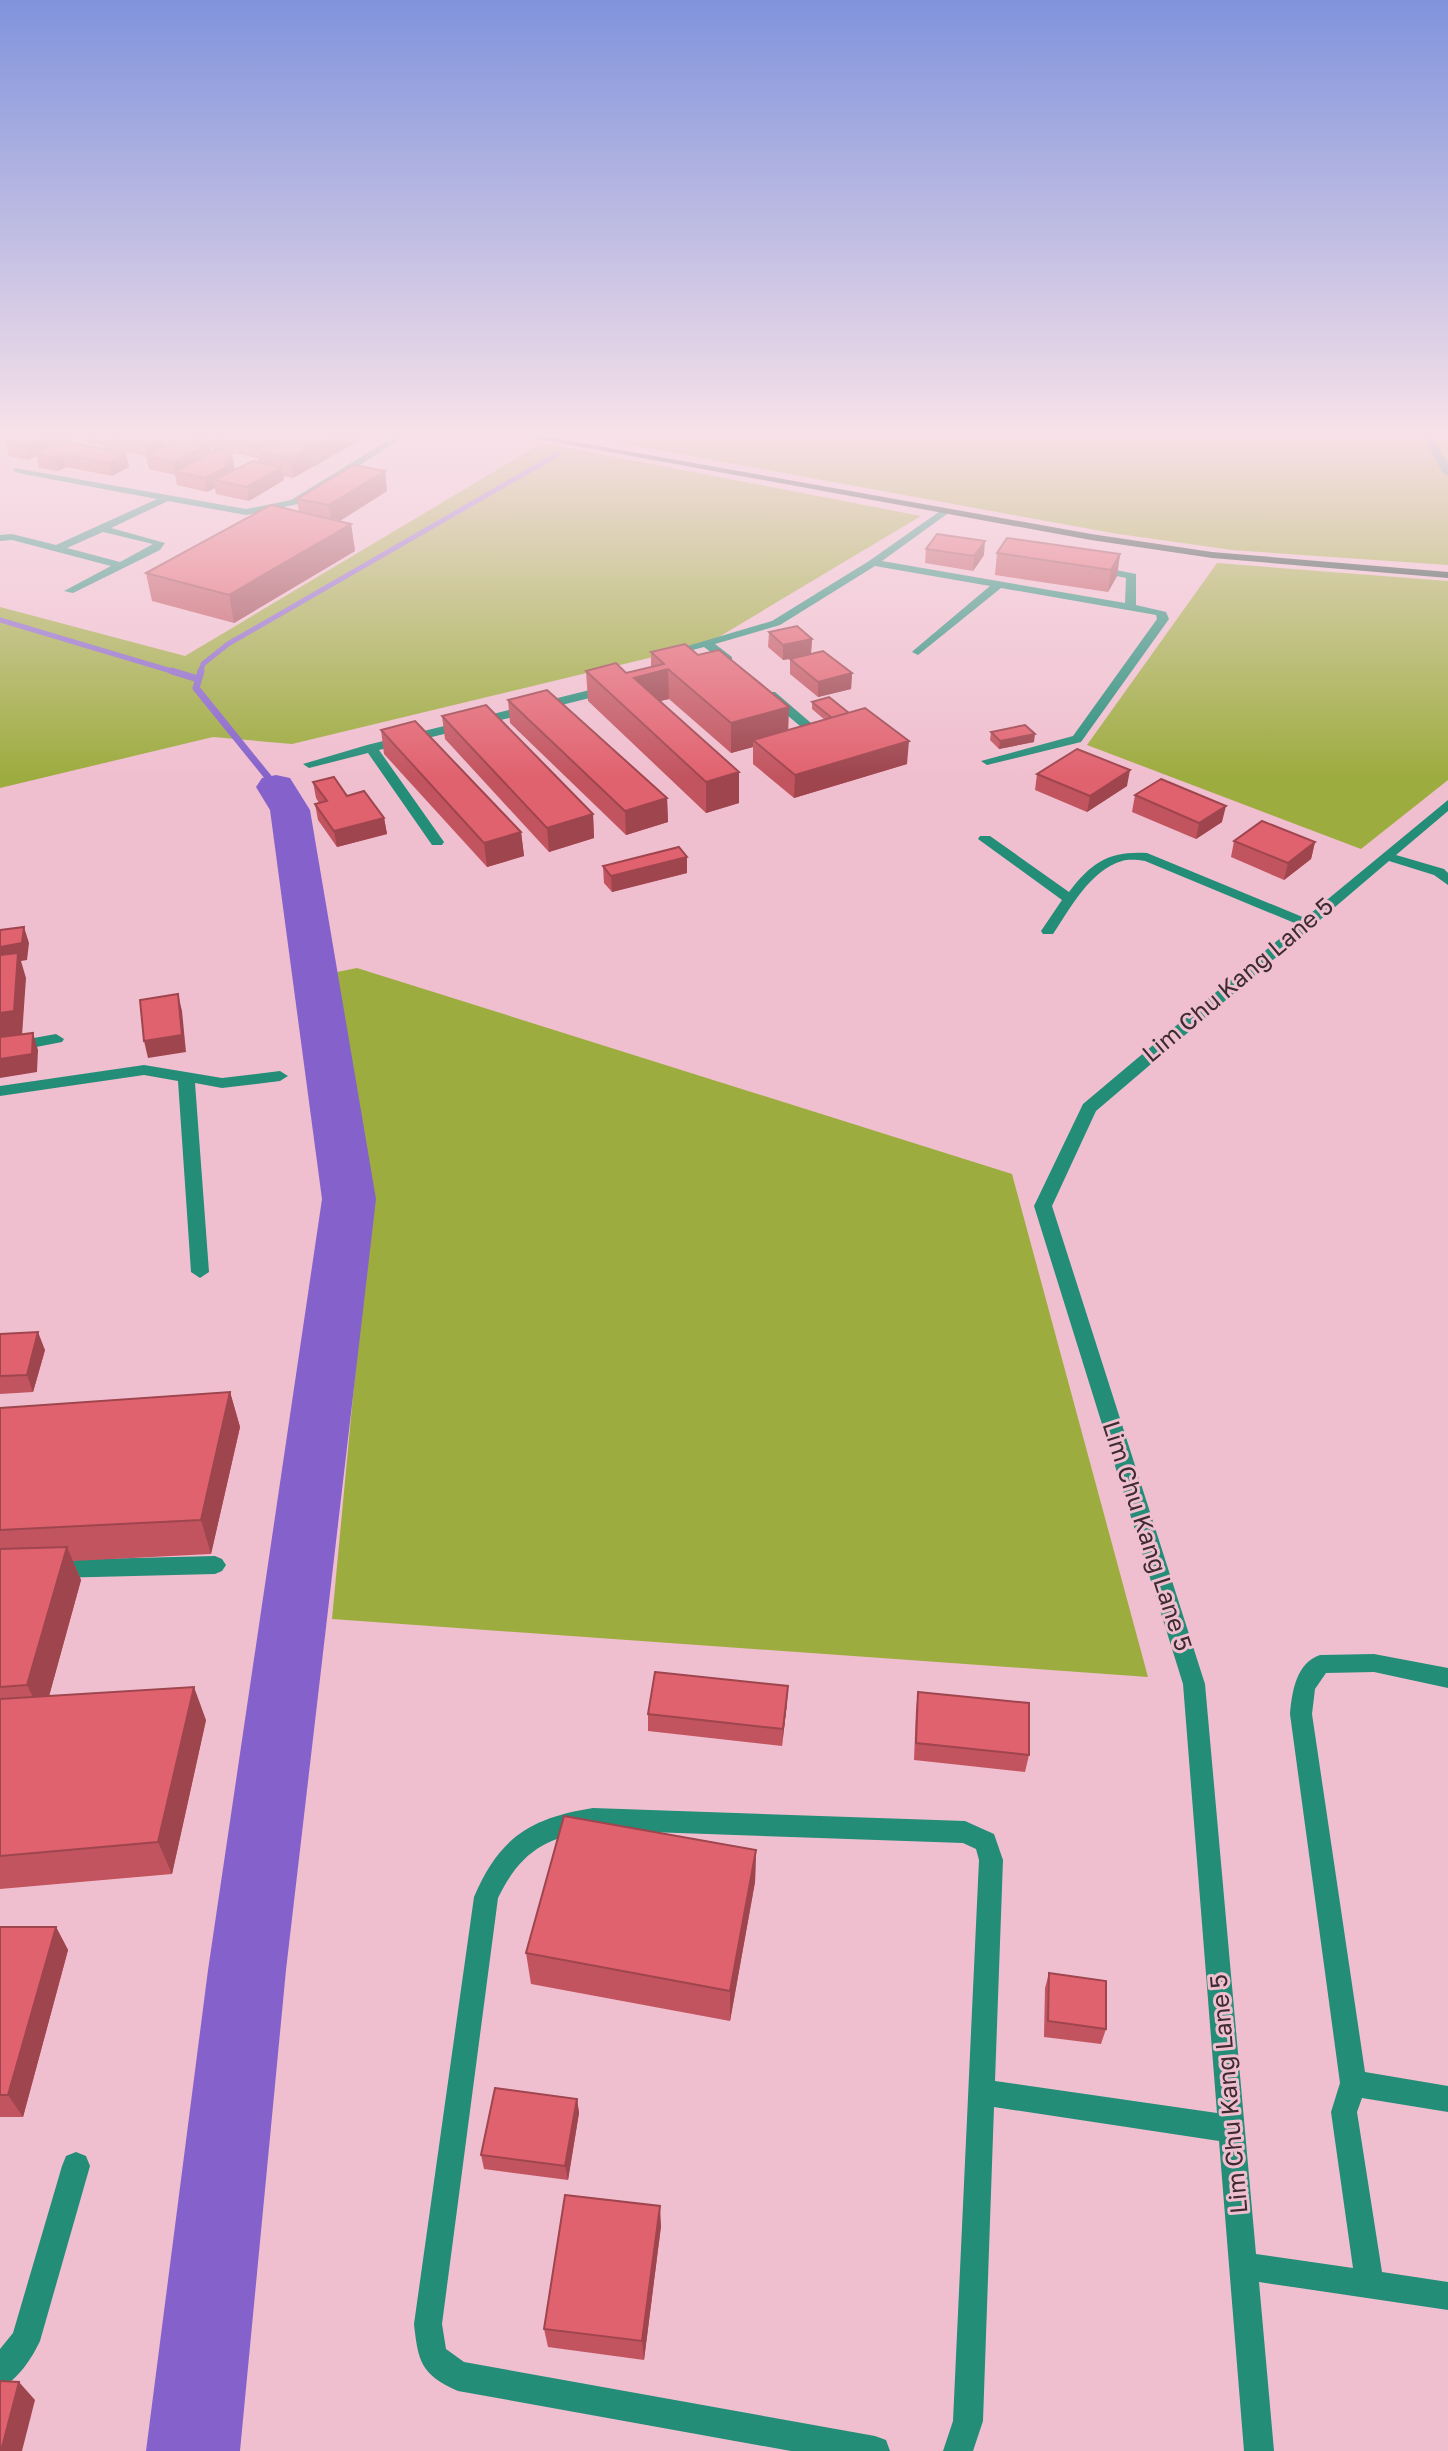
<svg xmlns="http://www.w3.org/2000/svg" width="1448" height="2451" font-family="'Golos Text',sans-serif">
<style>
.green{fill:#9dac3f}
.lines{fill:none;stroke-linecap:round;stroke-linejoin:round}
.stream-far1{stroke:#8562cb;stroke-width:5}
.stream{stroke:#8562cb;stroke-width:7}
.river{fill:#8562cb;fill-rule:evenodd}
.minor{fill:#238d78;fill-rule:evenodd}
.major{fill:#213e37;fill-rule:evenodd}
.wall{fill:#c2545f;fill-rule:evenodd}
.shaded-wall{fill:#9e454e}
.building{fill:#e1626f;stroke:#9e454e;stroke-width:2}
.labels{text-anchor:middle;stroke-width:6;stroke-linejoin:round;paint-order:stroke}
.street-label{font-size:24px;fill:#3f2c33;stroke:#f0bfcf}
</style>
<rect width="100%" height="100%" fill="#f0bfcf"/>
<g class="green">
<polygon points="570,434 1448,434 1448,565 1232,550 1112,533"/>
<polygon points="542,443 921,516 707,644 292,744 213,737 0,788 0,607 185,656"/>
<polygon points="1217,563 1448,581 1448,780 1361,849 1087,745"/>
<polygon points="357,968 1012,1174 1148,1677 332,1619 371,1205 337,972"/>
</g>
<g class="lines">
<g class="stream-far1">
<polyline points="0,620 178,673"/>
<polyline points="200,673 203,664 228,644 558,454"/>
</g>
<g class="stream">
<polyline points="172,671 198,679"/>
<polyline points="201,671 196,688 276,787"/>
</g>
<polygon class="river" points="276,775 290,778 310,810 376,1199 286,1970 240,2451 146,2451 208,1970 322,1199 270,810 256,787 262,778"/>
<g class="minor">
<path d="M 398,434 L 409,434 L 298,504 L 246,515 L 168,501 L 111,528 L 165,543 L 160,550 L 73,593 L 64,591 L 111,566 L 12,540 L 0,541 L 0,535 L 12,534 L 56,545 L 157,499 L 18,473 L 13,470 L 15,468 L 246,509 L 291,500 ZM 103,532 L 153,544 L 120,562 L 67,548 Z"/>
<polygon points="1421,434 1431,434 1448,464 1448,476 1443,473"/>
<polygon points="943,509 948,512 947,514 882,561 1125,603 1126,578 1092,571 1091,569 1096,566 1136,574 1136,605 1166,612 1169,619 1081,742 987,765 981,761 1073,736 1157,619 1156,615 1001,588 918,655 912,652 914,650 990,586 875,566 780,625 715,644 732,657 732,661 718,663 716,661 719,658 704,647 670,656 664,653 772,621 869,561"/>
<polygon points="610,685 616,689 614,692 379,750 444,842 442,845 432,845 368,753 309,768 303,764 367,745"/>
<polygon points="767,692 775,692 825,735 825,741 814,742 813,737 767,698"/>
<path d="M 1448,800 L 1448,811 L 1396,855 L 1444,869 L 1448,873 L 1448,885 L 1434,875 L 1389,861 L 1096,1111 L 1052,1206 L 1205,1684 L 1256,2254 L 1353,2268 L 1331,2112 L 1340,2083 L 1290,1714 C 1292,1692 1296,1663 1320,1655 L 1374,1654 L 1448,1668 L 1448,1688 L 1374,1672 L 1326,1673 L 1315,1689 L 1312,1714 L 1365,2072 L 1448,2086 L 1448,2112 L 1362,2098 L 1357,2112 L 1382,2272 L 1448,2282 L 1448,2310 L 1259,2282 L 1274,2451 L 1244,2451 L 1219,2141 L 994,2107 L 983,2421 L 973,2451 L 943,2451 L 953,2421 L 979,1860 L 976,1849 L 963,1843 L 593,1830 C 544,1838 520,1853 498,1898 L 442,2324 L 446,2349 L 464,2362 L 875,2436 L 886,2440 L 890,2451 L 791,2451 L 458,2391 C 421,2375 418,2361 414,2324 L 474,1897 C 499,1838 530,1818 593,1808 L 965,1821 L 994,1834 L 1003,1860 L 995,2081 L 1217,2113 L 1183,1684 L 1034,1206 L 1083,1104 L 1297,924 L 1145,861 C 1138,860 1129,859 1122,861 C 1090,870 1070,909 1053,934 L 1043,934 L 1041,931 L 1062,900 L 978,839 L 980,836 L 990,836 L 1069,892 C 1092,862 1109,851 1147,853 L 1305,918 Z"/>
<polygon points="56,1034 64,1039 62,1042 0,1054 0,1044"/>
<polygon points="144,1065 222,1078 280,1071 288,1076 280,1081 222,1088 195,1083 209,1272 200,1278 191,1272 178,1081 144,1075 0,1096 0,1086"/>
<polygon points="215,1556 222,1559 226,1565 222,1571 215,1574 54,1578 47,1575 43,1569 47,1563 54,1560"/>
<path d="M 76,2152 L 86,2156 L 90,2166 L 40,2341 C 32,2358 18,2380 0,2388 L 0,2349 L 13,2333 L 62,2166 L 66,2156 Z"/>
</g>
<polygon class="major" points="511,434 531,434 1091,534 1212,552 1448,572 1448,578 1212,558 1091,540"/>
</g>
<g class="wall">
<polygon points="12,434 80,434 64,442 129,467 112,476 66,467 58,471 39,468 36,456 29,460 9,456 5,442 20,435"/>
<path d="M 91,434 L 208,435 L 371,434 L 293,478 L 283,476 L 284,480 L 249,501 L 216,494 L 215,488 L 207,492 L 177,485 L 175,475 L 149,469 L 146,456 L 105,448 L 104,446 L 87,443 L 85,436 ZM 163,440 L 174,442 L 165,446 ZM 209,448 L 257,458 L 258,462 L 234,470 L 235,467 L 210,453 Z"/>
<polygon points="385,471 387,491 339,521 351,524 355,551 234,623 152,601 146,573 299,512 297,499"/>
<polygon points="926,549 984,555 973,571 925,563"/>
<polygon points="997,553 1120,554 1117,576 1108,592 995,575"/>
<polygon points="769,632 812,639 811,653 852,673 851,689 818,697 790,674 790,659 783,660 768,647"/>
<polygon points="651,652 789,730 825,720 812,709 812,702 907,764 794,798 753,764 753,747 731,753 669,699 660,701 739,772 739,803 706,813 588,701 586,671 626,673 651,667"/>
<polygon points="508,700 667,798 668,822 626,835 510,723"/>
<polygon points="442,716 593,814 594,838 549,852 445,739"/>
<polygon points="381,730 521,832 524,856 487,867 384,754"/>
<polygon points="991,732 1034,742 999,749 990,740"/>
<polygon points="1037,774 1127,786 1087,812 1035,790"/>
<polygon points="313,782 347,796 384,818 387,834 337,847 318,820 315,804 319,803 316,798"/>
<polygon points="1135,795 1222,822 1196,839 1132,812"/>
<polygon points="1234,841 1315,842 1311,859 1284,880 1231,857"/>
<polygon points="687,857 687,873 612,892 604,883 603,866"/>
<polygon points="0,1334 45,1350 33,1392 0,1394"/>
<polygon points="230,1392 240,1427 211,1554 73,1561 81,1580 49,1696 206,1720 172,1874 0,1889 0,1408"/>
<polygon points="918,1692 1029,1755 1025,1772 914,1760 916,1709"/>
<polygon points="787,1703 782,1746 648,1731 648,1714"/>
<polygon points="756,1850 755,1882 730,2021 531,1984 526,1953"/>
<polygon points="0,1927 56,1927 68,1950 23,2117 0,2117"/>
<polygon points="1049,1973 1106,2029 1101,2044 1044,2037 1045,1988"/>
<polygon points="577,2099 579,2113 568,2180 484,2169 481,2155"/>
<polygon points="661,2226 644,2360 548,2347 544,2329"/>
</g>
<g class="shaded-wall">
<polygon points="51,434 80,434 39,455 36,454 36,456 29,460 26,446"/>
<polygon points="193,434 208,434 208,435 207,435 208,439 195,445"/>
<polygon points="334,434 371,434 293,478 290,458"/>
<polygon points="162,435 165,448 148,456 146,443"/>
<polygon points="209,444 211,457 176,472 174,462"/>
<polygon points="126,453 129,467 112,476 109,463"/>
<polygon points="62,454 66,467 58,471 55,458"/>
<polygon points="232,454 235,472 214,480 215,488 207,492 205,478 224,463 226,458"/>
<polygon points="282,467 284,480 249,501 247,487"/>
<polygon points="385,471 387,491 332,526 329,505"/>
<polygon points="351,524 355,551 234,623 229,595"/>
<polygon points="985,541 984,555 973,571 974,556"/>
<polygon points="1120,554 1117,576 1108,592 1111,570"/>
<polygon points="812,639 811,654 783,660 783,645"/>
<polygon points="668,669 669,699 635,707 634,678"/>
<polygon points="852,673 851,689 818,697 818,682"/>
<polygon points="789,707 788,738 753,740 753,747 731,753 731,723"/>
<polygon points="1035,734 1034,742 999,749 1000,741"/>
<polygon points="909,741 907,764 794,798 795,775"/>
<polygon points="1130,770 1127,786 1087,812 1090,796"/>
<polygon points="739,772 739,803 706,813 706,782"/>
<polygon points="667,798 668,822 626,835 625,811"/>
<polygon points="1226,806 1222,822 1196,839 1199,823"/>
<polygon points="593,814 594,838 549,852 547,828"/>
<polygon points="384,818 387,834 337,847 334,831"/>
<polygon points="521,832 524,856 487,867 484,843"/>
<polygon points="1315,842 1311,859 1284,880 1288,863"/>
<polygon points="687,857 687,873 612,892 611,876"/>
<polygon points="24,927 29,943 27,960 21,961 26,978 22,1036 0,1039 0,947"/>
<polygon points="178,994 182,1011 186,1052 148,1058 144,1041"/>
<polygon points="33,1033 38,1050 37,1072 0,1078 0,1059"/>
<polygon points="38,1332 45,1350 33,1392 27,1375"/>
<polygon points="230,1392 240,1427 211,1554 201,1520"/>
<polygon points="67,1547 81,1580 43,1718 27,1685"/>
<polygon points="788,1686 787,1703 782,1746 783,1729"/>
<polygon points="194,1687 206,1720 172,1874 158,1842"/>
<polygon points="756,1850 755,1882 730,2021 730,1991"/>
<polygon points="56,1927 68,1950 23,2117 8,2095"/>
<polygon points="577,2099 579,2113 568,2180 565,2166"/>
<polygon points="660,2206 661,2226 644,2360 642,2341"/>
<polygon points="19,2382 35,2400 22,2451 1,2451"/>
</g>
<g class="building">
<polygon points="24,434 51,434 26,446 5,442"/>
<polygon points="91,434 103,434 102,435 103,440 85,436"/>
<polygon points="103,434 156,434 162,435 146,443 102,435"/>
<polygon points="209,434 254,434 275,438 270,440 270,442 263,446 207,435"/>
<polygon points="282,434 334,434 290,458 256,451 275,441 270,440"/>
<polygon points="181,438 209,444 174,462 146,456"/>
<polygon points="61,441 126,453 109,463 62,454 55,458 36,454"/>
<polygon points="215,450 232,454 226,458 232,459 224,463 230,465 205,478 175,472"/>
<polygon points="253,461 282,467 247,487 214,480"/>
<polygon points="354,465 385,471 329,505 297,499"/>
<polygon points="271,505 351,524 229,595 146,573"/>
<polygon points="937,534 985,541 974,556 926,549"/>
<polygon points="1007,538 1120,554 1111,570 997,553"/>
<polygon points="797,626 812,639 783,645 769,632"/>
<polygon points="685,644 698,655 719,650 789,707 731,723 668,669 634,678 739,772 706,782 586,671 616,663 626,673 664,664 651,652"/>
<polygon points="823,651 852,673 818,682 790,659"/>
<polygon points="547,690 667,798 625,811 508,700"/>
<polygon points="829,697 849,713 832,718 812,702"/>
<polygon points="486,705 593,814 547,828 442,716"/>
<polygon points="865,708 909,741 795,775 753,740"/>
<polygon points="415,721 521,832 484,843 381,730"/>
<polygon points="1025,725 1035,734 1000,741 991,732"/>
<polygon points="1077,749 1130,770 1090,796 1037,774"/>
<polygon points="334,777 347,796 364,791 384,818 334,831 315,804 327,801 313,782"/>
<polygon points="1161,779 1226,806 1199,823 1135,795"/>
<polygon points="1262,821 1315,842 1288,863 1234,841"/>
<polygon points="679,847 687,857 611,876 603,866"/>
<polygon points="24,927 22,943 0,947 0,930"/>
<polygon points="18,953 14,1011 0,1013 0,955"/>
<polygon points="178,994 182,1035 144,1041 140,1000"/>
<polygon points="33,1033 32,1054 0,1059 0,1037"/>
<polygon points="38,1332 27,1375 0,1376 0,1334"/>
<polygon points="230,1392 201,1520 0,1530 0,1408"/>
<polygon points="67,1547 27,1685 0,1687 0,1549"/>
<polygon points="655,1672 788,1686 783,1729 648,1714"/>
<polygon points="194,1687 158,1842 0,1856 0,1699"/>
<polygon points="918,1692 1029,1703 1029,1755 916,1743"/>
<polygon points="564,1816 756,1850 730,1991 526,1953"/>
<polygon points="0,1927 56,1927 8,2095 0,2095"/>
<polygon points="1049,1973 1106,1981 1106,2029 1048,2021"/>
<polygon points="495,2088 577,2099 565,2166 481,2155"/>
<polygon points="565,2195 660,2206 642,2341 544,2329"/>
<polygon points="0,2381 19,2382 1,2451 0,2451"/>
</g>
<linearGradient id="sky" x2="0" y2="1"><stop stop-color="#8093dc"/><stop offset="0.56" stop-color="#f8e2e9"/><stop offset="1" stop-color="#f8e2e9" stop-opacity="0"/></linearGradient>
<rect width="1448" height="777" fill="url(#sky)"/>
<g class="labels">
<g class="street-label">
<text transform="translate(1238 980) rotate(-40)" y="8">Lim Chu Kang Lane 5</text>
<text transform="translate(1147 1536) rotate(72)" y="8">Lim Chu Kang Lane 5</text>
<text transform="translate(1229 2094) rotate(-95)" y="8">Lim Chu Kang Lane 5</text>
</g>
</g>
</svg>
